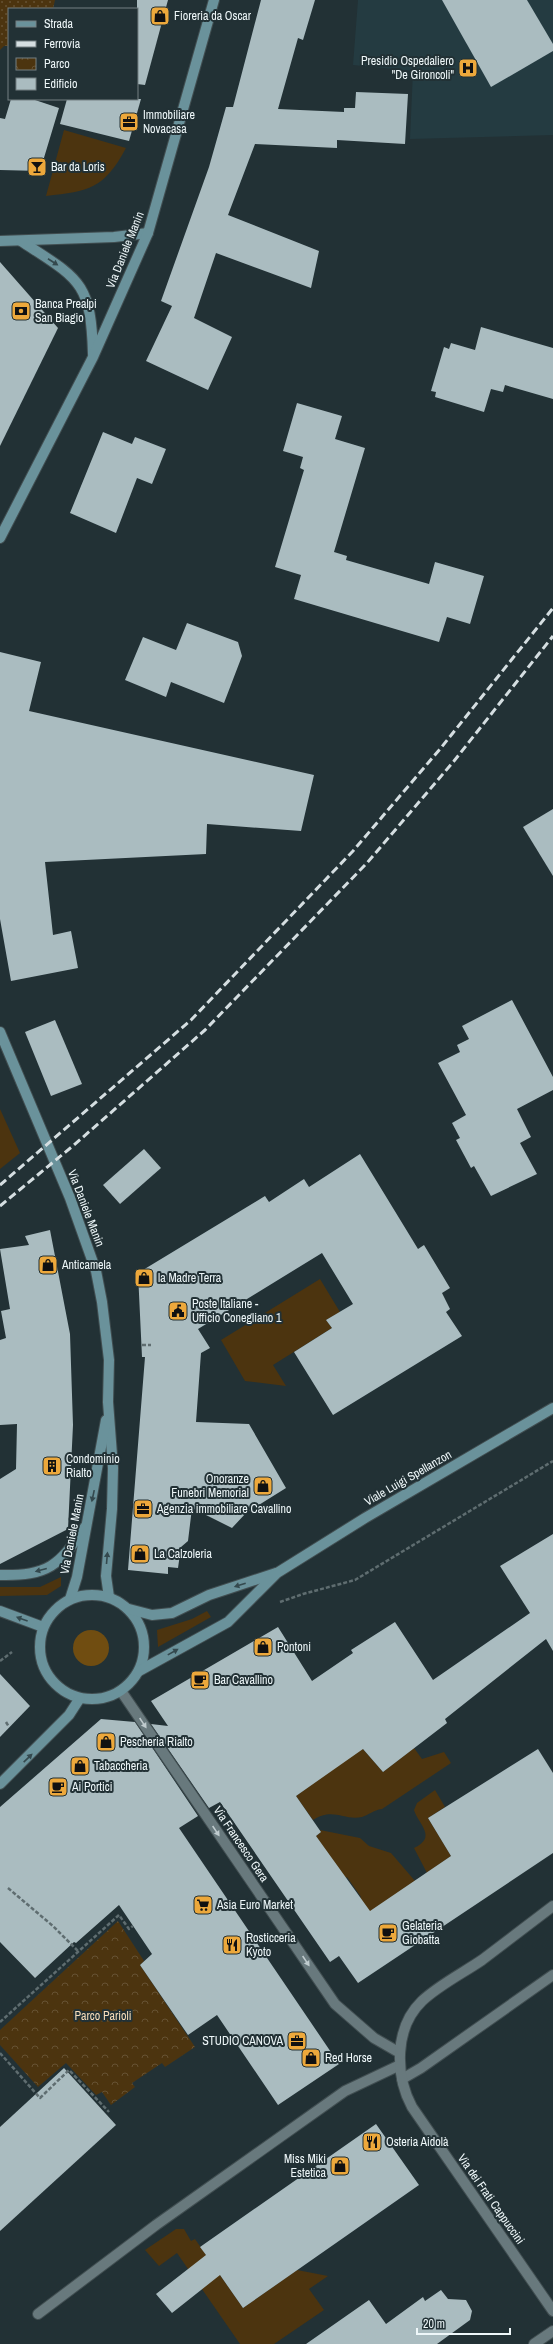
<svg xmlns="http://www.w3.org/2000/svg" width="553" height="2344" font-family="'Archivo Narrow',sans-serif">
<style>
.built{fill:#243b41}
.grass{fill:#4c340f}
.park{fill:url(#park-crowns)}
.garden{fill:url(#garden-dots)}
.water{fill:#704d11}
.building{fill:#aabcc0}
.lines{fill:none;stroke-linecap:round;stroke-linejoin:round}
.lane-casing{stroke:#414e51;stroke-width:12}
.street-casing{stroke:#414e51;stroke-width:12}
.secondary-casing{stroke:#414e51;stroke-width:12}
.path{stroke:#5f6d70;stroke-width:2.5;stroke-dasharray:4 2;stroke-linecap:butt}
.lane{stroke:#68797d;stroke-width:10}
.street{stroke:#68797d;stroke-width:10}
.secondary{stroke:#6a929b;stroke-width:10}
.rail{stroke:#d5dee1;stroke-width:3;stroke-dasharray:8 4;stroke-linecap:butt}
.oneway{fill:#34494e}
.oneway2{fill:#bfcbce}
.labels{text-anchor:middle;stroke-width:4;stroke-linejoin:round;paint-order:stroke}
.poi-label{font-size:12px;fill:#eef7f9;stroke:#223135;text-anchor:start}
.street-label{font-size:12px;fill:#eef7f9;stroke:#223135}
.park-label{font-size:12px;fill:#f8deba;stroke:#223135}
</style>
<defs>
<pattern id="park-crowns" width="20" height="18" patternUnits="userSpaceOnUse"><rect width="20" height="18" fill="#4c340f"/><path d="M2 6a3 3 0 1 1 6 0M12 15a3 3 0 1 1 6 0" fill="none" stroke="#665233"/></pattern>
<pattern id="garden-dots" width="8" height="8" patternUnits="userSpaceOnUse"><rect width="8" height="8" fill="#4c340f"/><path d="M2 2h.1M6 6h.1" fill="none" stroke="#665233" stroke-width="1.8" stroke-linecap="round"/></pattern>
</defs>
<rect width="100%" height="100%" fill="#223135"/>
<polygon class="built" points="358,0 553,0 553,135 410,139 413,71 353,65"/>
<g class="grass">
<path d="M 64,130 L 126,148 C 104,189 89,191 46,196 Z"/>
<polygon points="0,1109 20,1153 0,1169"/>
<polygon points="320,1279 340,1312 326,1320 332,1328 273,1365 286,1386 245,1381 221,1340"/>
<polygon points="61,1577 61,1586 47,1595 0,1596 0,1587 40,1587"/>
<polygon points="207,1611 211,1617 158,1647 157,1630 192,1619"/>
<path d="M 362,1748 L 383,1772 L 414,1748 L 422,1759 L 444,1752 L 451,1763 L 382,1809 C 373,1810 369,1815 362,1817 C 344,1821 333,1807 313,1820 L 296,1796 Z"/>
<path d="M 435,1790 L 445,1807 L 428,1818 L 451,1856 L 427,1873 L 414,1848 C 438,1837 418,1824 414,1810 L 417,1803 Z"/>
<polygon points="320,1830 360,1838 369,1846 391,1853 415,1881 368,1913 358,1899 361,1897 347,1877 345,1879 316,1836 321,1832"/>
<polygon points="176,2229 184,2229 191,2241 195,2239 243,2308 297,2270 328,2276 309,2289 324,2310 274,2344 240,2344 177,2253 159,2266 145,2250"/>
</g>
<polygon class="park" points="118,1921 144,1961 140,1965 195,2047 165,2067 162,2063 132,2083 135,2087 111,2105 102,2092 96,2095 66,2063 38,2087 0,2045 0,2030"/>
<polygon class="garden" points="0,0 55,0 53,9 9,9 9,46 4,46 0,50"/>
<circle class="water" cx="91" cy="1648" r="18"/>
<g class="building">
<polygon points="137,0 168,0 145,85 137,84"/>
<polygon points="261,0 315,0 303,40 298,38 278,109 344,112 344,108 355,108 356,92 408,94 405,144 337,140 337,148 255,144 228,215 319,251 311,288 216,253 194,318 232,337 208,390 146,361 172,306 161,301 209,167 226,107 233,107"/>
<polygon points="442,0 527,0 553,44 553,51 491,87"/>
<polygon points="11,99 32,99 59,108 40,171 0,170 0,118 5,119"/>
<polygon points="67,99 141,99 129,141 60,124"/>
<polygon points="0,262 58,328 0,446"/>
<polygon points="481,327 553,348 553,399 505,385 503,392 491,389 484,412 435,397 436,392 431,391 444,347 449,349 451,343 475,350"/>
<polygon points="297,403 342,416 335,439 365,448 334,552 347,556 346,560 429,584 435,562 484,576 470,624 447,617 439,642 294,599 301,575 275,567 304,470 300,468 303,457 283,451"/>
<polygon points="103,432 132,444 135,437 166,449 152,484 137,478 116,533 70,513"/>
<polygon points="187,623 238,642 242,656 224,703 171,682 166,697 125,680 143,637 176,650"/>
<polygon points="0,652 41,662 29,711 314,775 301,831 207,824 206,854 45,862 53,935 71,931 78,968 11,981 0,919"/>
<polygon points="553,809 553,876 523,827"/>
<polygon points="512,1000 553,1077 553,1090 517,1109 531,1137 520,1143 537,1174 491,1196 474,1166 471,1168 456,1140 460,1138 452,1123 466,1115 438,1063 460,1052 457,1045 469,1039 462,1026"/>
<polygon points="55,1020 82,1084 51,1096 25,1032"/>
<polygon points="144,1149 161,1168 120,1204 103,1185"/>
<polygon points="360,1154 418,1249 424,1245 450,1288 442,1293 450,1309 446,1312 462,1336 333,1415 294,1352 332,1328 326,1320 353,1304 322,1253 198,1329 210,1348 201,1353 196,1422 249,1424 286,1488 246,1513 232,1528 192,1508 188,1541 181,1547 178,1568 168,1567 168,1574 128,1570 145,1357 142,1357 138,1273 265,1196 269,1202 304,1179 309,1187"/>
<polygon points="50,1230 70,1334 73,1425 68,1529 0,1564 0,1479 16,1469 17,1424 0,1425 0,1340 6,1338 1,1311 10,1309 0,1249 29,1245 25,1236"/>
<polygon points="553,1534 553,1651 546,1639 445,1719 447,1723 383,1772 363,1749 296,1796 321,1832 316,1836 370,1911 451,1856 428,1818 538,1749 553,1773 553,1853 358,1983 339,1956 330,1962 220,1802 209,1808 151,1724 168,1726 151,1701 278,1627 312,1681 353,1653 351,1650 395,1622 433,1680 530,1613 500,1566"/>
<polygon points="0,1674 30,1706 0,1737"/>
<polygon points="101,1719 135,1722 198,1816 179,1828 339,2064 278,2105 217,2015 188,2035 140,1965 152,1954 119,1905 76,1943 74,1942 35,1978 0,1942 0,1807"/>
<polygon points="64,2068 116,2125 0,2231 0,2127"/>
<polygon points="376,2124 419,2185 243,2308 220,2275 172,2313 156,2294 206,2255 200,2247"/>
<polygon points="441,2290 448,2299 466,2300 472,2311 470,2320 437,2344 306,2344 369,2300 386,2324 423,2297 425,2301"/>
</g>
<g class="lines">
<defs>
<g id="lane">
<polyline points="402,2079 421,2068 553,1975"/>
<polyline points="38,2314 156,2225 345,2091 400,2065"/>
</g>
<g id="street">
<polyline points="121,1691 335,2004 374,2038 400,2053"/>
<path d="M 553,1906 C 529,1924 506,1942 482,1960 C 463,1973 439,1985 422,2001 C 394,2028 395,2075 412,2107 L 553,2311"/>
<polyline points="534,2344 553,2331"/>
</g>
<g id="secondary">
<polyline points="0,241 114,237 148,233"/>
<path d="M 21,241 C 79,279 91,281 93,354"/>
<polyline points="0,538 93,357 148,233 214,0"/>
<polyline points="0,1032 70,1198 96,1271 102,1302 109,1360 108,1402 113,1468 112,1509 106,1576 109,1597"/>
<path d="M 0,1575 C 48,1576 59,1566 85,1527"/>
<circle cx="92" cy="1647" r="52"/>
<polyline points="70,1599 77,1577 106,1420"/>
<polyline points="129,1609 152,1615 172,1613 209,1595 276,1573"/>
<polyline points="0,1611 43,1627"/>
<polyline points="139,1671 228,1622 277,1573 365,1518 553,1408"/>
<polyline points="0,1784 69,1715 80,1698"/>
</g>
</defs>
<use href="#lane" class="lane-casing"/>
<use href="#street" class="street-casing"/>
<use href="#secondary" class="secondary-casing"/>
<g class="path">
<polyline points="142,1345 151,1345"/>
<polyline points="280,1602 303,1594 355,1580 553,1461"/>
<polyline points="0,1661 12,1652"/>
<polyline points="6,1722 9,1727"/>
<polyline points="8,1888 53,1926 78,1951"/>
<polyline points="0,2022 119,1915 129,1929 133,1926"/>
<polyline points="0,2053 40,2098 69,2070 109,2112"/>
</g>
<use href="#lane" class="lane"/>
<use href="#street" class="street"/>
<use href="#secondary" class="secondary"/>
<g class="rail">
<polyline points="0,1185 191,1020 353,851 440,749 553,608"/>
<polyline points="0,1206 74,1145 205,1030 367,863 454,761 553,636"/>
</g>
</g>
<defs><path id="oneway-solid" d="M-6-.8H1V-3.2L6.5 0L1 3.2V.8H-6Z"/></defs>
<g class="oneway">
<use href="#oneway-solid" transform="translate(53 262) rotate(33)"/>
<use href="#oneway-solid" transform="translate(93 1496) rotate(102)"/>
<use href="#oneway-solid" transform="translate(107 1558) rotate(-85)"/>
<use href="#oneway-solid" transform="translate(41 1570) rotate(165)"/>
<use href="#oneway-solid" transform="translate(240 1585) rotate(162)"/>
<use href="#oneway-solid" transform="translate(22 1619) rotate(-160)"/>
<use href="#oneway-solid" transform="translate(173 1652) rotate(-29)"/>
<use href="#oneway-solid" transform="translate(28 1758) rotate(-44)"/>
</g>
<g class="oneway2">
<use href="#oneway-solid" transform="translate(143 1723) rotate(56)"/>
<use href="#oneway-solid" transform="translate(216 1831) rotate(56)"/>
<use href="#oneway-solid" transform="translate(306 1961) rotate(56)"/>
</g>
<defs>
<symbol id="shop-square" viewBox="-11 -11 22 22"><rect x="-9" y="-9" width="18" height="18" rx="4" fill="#eda83b" stroke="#223135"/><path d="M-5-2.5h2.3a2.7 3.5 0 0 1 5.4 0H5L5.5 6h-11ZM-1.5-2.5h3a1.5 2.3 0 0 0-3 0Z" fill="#111"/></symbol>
<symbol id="hospital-square" viewBox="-11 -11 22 22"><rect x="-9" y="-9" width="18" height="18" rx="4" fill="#eda83b" stroke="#223135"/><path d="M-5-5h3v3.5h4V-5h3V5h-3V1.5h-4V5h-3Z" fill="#111"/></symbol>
<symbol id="office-square" viewBox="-11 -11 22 22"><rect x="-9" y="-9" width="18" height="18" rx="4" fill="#eda83b" stroke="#223135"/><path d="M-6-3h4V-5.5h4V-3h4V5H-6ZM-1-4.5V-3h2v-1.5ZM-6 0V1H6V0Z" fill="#111"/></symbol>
<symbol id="bar-square" viewBox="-11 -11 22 22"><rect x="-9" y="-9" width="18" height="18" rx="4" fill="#eda83b" stroke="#223135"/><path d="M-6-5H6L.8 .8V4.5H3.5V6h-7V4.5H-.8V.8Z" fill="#111"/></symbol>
<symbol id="bank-square" viewBox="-11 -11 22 22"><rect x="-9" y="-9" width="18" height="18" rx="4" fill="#eda83b" stroke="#223135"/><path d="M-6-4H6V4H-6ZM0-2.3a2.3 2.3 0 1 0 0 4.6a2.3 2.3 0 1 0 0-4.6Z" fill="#111"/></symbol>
<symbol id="civic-square" viewBox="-11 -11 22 22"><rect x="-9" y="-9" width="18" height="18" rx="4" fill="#eda83b" stroke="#223135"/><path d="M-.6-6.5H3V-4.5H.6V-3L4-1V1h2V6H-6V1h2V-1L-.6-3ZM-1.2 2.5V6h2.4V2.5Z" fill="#111"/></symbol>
<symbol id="building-square" viewBox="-11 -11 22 22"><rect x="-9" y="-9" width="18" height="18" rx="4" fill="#eda83b" stroke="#223135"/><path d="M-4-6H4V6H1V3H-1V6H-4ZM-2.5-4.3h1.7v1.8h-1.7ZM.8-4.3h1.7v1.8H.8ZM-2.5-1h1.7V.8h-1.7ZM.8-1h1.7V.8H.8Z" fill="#111"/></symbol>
<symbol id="cafe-square" viewBox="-11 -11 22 22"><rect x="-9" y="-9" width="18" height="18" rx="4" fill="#eda83b" stroke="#223135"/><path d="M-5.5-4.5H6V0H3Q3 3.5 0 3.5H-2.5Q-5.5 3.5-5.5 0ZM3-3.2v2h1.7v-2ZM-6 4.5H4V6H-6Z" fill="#111"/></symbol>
<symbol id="supermarket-square" viewBox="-11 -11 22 22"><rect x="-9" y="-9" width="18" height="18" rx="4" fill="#eda83b" stroke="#223135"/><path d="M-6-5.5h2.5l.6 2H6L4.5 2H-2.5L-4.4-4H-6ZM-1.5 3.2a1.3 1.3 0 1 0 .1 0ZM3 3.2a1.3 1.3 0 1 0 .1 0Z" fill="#111"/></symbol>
<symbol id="restaurant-square" viewBox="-11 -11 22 22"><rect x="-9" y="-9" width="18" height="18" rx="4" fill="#eda83b" stroke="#223135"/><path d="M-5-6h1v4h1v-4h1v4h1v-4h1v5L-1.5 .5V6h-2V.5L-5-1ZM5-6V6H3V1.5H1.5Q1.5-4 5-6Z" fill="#111"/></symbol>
</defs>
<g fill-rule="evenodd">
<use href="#shop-square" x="149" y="5" width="22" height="22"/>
<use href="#hospital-square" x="457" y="57" width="22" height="22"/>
<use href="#office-square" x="118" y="111" width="22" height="22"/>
<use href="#bar-square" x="26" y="156" width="22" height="22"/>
<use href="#bank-square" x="10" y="300" width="22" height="22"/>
<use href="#shop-square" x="37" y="1254" width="22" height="22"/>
<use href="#shop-square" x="133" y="1267" width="22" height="22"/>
<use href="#civic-square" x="167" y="1300" width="22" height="22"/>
<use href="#building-square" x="41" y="1455" width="22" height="22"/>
<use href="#shop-square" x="252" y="1475" width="22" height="22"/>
<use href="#office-square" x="132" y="1498" width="22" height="22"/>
<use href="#shop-square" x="129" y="1543" width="22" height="22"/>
<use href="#shop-square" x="252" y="1636" width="22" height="22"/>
<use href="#cafe-square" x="189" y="1669" width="22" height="22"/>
<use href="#shop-square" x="95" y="1731" width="22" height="22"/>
<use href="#shop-square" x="69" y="1755" width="22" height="22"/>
<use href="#cafe-square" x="47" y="1776" width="22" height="22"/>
<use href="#supermarket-square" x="192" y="1894" width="22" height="22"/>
<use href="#cafe-square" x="377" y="1922" width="22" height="22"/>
<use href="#restaurant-square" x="221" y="1934" width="22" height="22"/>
<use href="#office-square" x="286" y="2030" width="22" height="22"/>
<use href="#shop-square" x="300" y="2047" width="22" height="22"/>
<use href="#restaurant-square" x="361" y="2131" width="22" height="22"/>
<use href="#shop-square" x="329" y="2155" width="22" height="22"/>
</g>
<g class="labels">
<g class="poi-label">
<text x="174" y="20">Fioreria da Oscar</text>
<text x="454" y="65" text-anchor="end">Presidio Ospedaliero<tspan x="454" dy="14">"De Gironcoli"</tspan></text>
<text x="143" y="119">Immobiliare<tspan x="143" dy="14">Novacasa</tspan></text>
<text x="51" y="171">Bar da Loris</text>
<text x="35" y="308">Banca Prealpi<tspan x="35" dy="14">San Biagio</tspan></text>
<text x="62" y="1269">Anticamela</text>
<text x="158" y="1282">la Madre Terra</text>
<text x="192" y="1308">Poste Italiane -<tspan x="192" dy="14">Ufficio Conegliano 1</tspan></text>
<text x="66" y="1463">Condominio<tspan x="66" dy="14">Rialto</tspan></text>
<text x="249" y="1483" text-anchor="end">Onoranze<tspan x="249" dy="14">Funebri Memorial</tspan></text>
<text x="157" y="1513">Agenzia immobiliare Cavallino</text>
<text x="154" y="1558">La Calzoleria</text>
<text x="277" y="1651">Pontoni</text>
<text x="214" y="1684">Bar Cavallino</text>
<text x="120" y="1746">Pescheria Rialto</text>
<text x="94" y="1770">Tabaccheria</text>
<text x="72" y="1791">Ai Portici</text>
<text x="217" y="1909">Asia Euro Market</text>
<text x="402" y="1930">Gelateria<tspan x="402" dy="14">Giobatta</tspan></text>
<text x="246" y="1942">Rosticceria<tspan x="246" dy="14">Kyoto</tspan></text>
<text x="283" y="2045" text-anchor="end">STUDIO CANOVA</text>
<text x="325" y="2062">Red Horse</text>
<text x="386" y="2146">Osteria Aidolà</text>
<text x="326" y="2163" text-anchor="end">Miss Miki<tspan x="326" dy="14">Estetica</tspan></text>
</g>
<g class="street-label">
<text transform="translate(125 250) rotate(-68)" y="4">Via Daniele Manin</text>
<text transform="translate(86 1208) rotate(69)" y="4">Via Daniele Manin</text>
<text transform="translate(408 1478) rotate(-30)" y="4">Viale Luigi Spellanzon</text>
<text transform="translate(72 1534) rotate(-79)" y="4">Via Daniele Manin</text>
<text transform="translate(241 1844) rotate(56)" y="4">Via Francesco Gera</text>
<text transform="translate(491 2199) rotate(55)" y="4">Via dei Frati Cappuccini</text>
</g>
<g class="park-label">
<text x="103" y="2020">Parco Parioli</text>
</g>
</g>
<rect x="8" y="8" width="130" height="92" fill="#223135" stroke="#748083"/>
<rect x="16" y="21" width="20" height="6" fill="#6a929b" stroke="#748083"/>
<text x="44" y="28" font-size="12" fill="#eef7f9">Strada</text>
<rect x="16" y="41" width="20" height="6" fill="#d5dee1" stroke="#748083"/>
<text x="44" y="48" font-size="12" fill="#eef7f9">Ferrovia</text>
<rect x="16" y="58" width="20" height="12" fill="url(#park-crowns)" stroke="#748083"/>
<text x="44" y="68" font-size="12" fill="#eef7f9">Parco</text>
<rect x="16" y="78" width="20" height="12" fill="#aabcc0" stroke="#748083"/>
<text x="44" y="88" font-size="12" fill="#eef7f9">Edificio</text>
<path d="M417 2328v6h93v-6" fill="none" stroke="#eef7f9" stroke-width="2"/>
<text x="423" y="2328" font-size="12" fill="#eef7f9" stroke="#223135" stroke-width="3" paint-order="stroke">20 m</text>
</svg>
